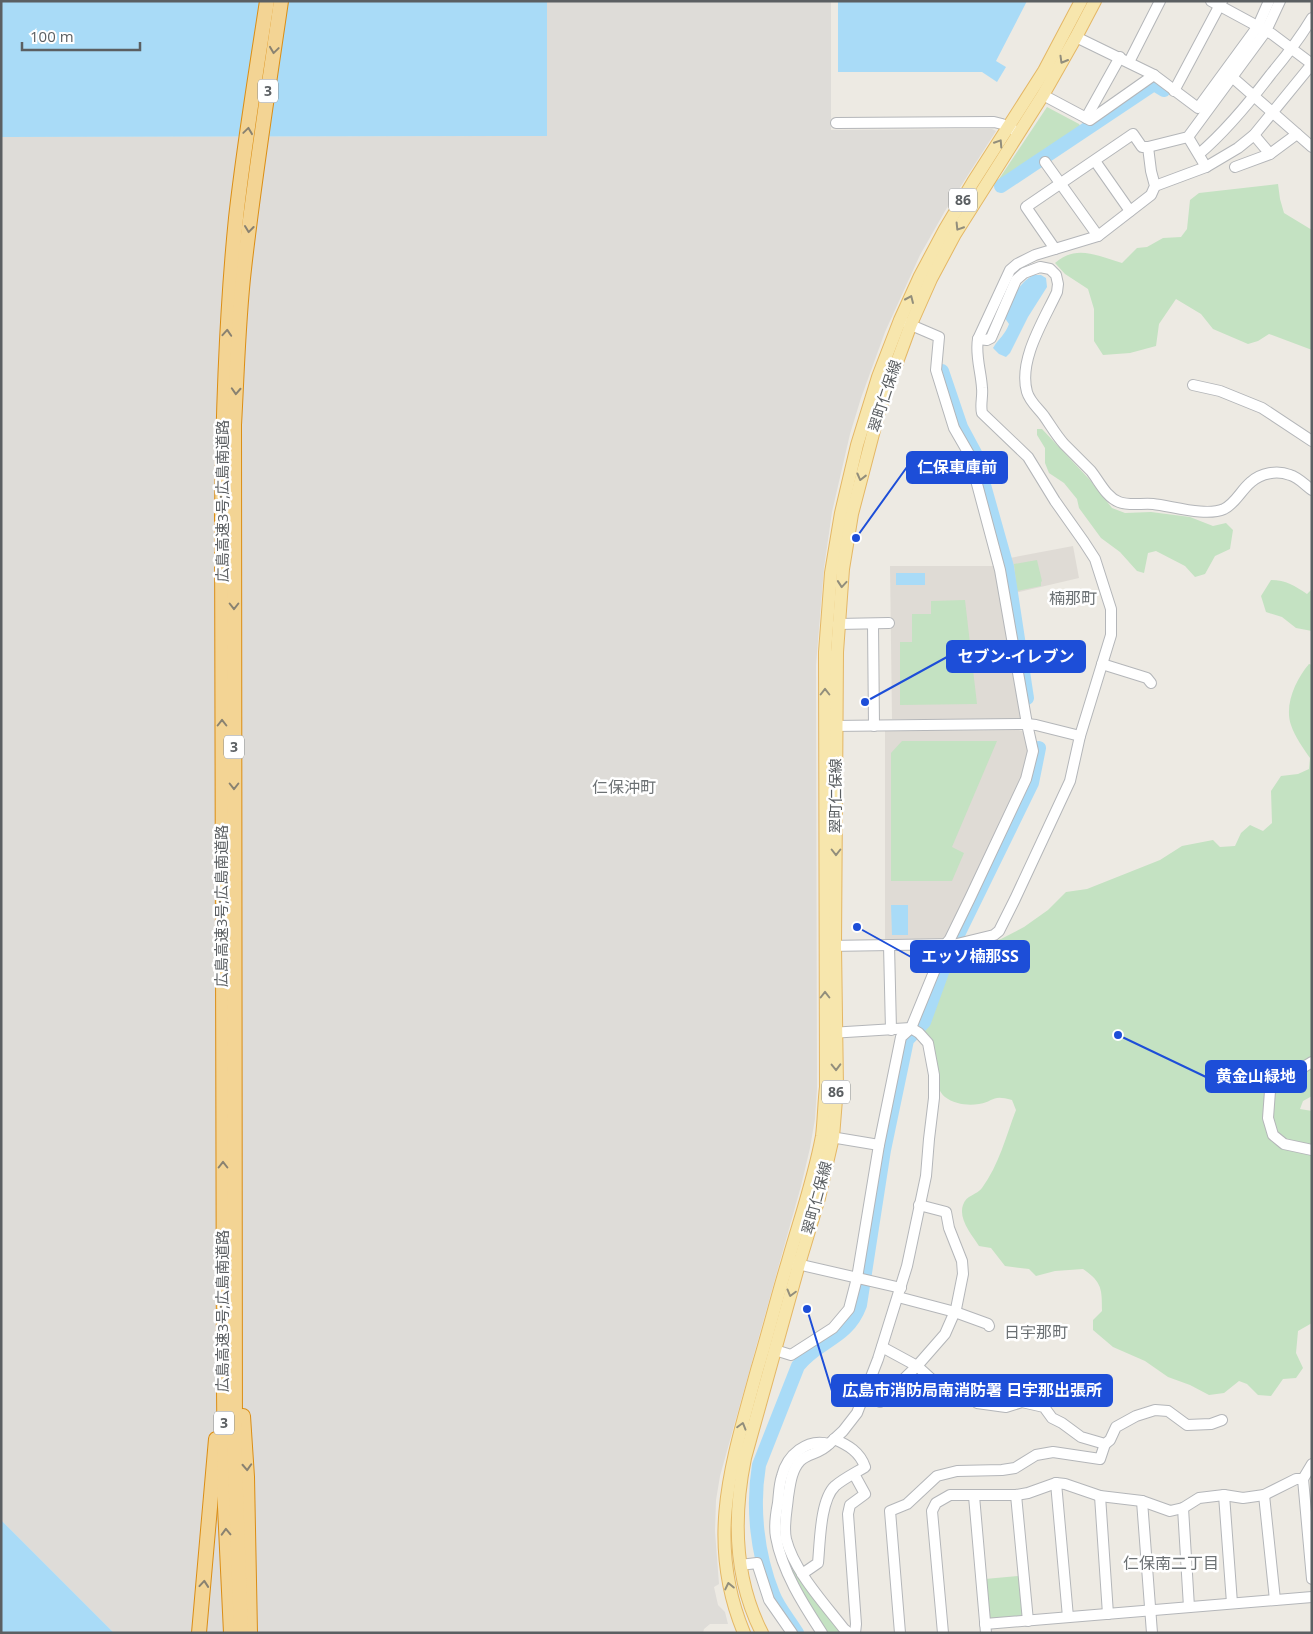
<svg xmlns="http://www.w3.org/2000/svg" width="1313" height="1634" font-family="'Open Sans','Noto Sans JP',sans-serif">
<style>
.industrial{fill:#dedcd8}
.education{fill:#dfdbd5}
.green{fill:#c4e2c2}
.water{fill:#a9dbf7}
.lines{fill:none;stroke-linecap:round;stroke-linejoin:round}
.river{stroke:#a9dbf7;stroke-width:14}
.minor-casing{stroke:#b4b6b9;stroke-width:12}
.major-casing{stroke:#e4b765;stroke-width:14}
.highway-casing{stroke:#db8e15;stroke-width:16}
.minor{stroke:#fff;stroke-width:10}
.major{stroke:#f7e6ad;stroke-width:12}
.highway{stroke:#f3d494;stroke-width:14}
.oneway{stroke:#898271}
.oneway2{stroke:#928e7c}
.labels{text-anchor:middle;stroke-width:5;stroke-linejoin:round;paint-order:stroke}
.shield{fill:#fff;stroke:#8c8f91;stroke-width:1}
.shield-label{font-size:14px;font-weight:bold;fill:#5b5f62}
.street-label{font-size:15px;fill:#5b5f62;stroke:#fff}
.neighbourhood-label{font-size:16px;fill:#6c7174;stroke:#fff}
.leader{fill:none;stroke:#1d4ed8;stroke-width:2}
.callout-dot{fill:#1d4ed8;stroke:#fff;stroke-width:2}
.callout{fill:#1d4ed8;stroke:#1d4ed8;stroke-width:2}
.callout-label{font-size:16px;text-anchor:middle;font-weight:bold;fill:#fff}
</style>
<rect width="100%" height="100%" fill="#edeae3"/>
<polygon class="industrial" points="547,1 831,1 831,130 992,129 996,131 945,211 920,255 885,332 861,398 850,434 832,512 824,568 816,665 817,1089 815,1119 810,1148 801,1186 720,1476 716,1500 715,1531 719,1584 714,1587 718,1605 725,1612 728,1624 710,1624 704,1629 703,1633 114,1633 1,1520 1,137 547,136"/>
<g class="education">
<polygon points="1073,546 1079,578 1015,593 1010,558"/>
<polygon points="890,566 995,566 1022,716 1019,719 892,719"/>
<polygon points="1019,730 1025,732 1030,748 1023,778 946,939 885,941 885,731"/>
</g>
<g class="green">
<polygon points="1047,107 1079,124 1081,127 999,183 997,182"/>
<path d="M 1278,184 L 1280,199 L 1284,213 L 1312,230 L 1312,350 L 1269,334 L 1258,341 L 1248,344 L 1213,329 L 1201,314 L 1176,299 L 1159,324 L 1156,346 L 1130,353 L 1103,355 L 1094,341 L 1094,309 L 1088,289 L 1065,274 L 1055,263 C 1077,244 1097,256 1122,263 L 1137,248 L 1147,247 L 1163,238 L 1181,237 L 1187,229 L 1190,200 L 1199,193 Z"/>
<polygon points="1037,429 1042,429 1090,480 1112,508 1125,513 1151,512 1190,517 1213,526 1226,523 1233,530 1230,549 1215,556 1205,574 1195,577 1185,566 1156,551 1148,553 1144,573 1137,571 1120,552 1101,538 1079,508 1077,499 1064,483 1049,473 1045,463 1045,448 1037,435"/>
<polygon points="1037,560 1042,581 1041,582 1041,586 1017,591 1014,564"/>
<path d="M 1271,580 C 1286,580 1295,586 1307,594 L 1312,589 L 1312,631 L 1296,628 L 1282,617 L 1266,612 L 1261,596 Z"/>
<polygon points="965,600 977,704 900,705 900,642 912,642 912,614 931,614 931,601"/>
<path d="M 1309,664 L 1312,665 L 1312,1096 L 1303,1101 L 1300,1109 L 1312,1111 L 1312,1323 L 1298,1331 L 1296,1353 L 1303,1368 L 1296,1378 L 1283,1379 L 1271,1396 L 1258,1395 L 1247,1384 L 1239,1381 L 1224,1393 L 1209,1395 L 1190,1385 L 1168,1377 L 1145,1361 L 1113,1347 L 1093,1330 L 1093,1320 L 1102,1311 C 1102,1289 1102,1282 1083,1269 L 1055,1271 L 1036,1276 L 1029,1269 L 1005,1266 L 991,1248 L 979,1246 C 972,1235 958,1219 963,1205 C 966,1195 977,1195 982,1188 C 999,1165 1006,1136 1016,1110 L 1012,1100 C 992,1094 995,1101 979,1104 C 968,1106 954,1104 945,1097 C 934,1089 925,1043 921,1029 L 926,1020 L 937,987 L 951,962 L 971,948 L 1001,939 L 1024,927 L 1048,910 L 1066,892 L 1087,889 L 1160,860 L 1182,846 L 1213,840 L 1220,847 L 1235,846 L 1241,833 L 1250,825 L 1263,831 L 1272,823 L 1271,791 L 1281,776 L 1298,774 L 1309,769 L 1310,758 C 1303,748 1295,737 1291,725 C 1284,705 1296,679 1309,664 Z"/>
<polygon points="902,741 997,741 952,847 964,853 952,881 891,881 891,753"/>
<path d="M 780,1526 L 842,1633 L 827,1633 C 811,1607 777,1556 780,1526 Z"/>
<polygon points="1019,1576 1023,1614 1018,1618 993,1620 988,1616 985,1579"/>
</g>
<g class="water">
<polygon points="1,1 547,1 547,136 1,137"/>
<polygon points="838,1 1027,1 996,61 1006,67 997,82 982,72 838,72"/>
<path d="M 1034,275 L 1041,275 L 1046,278 L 1047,287 L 1028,317 L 1010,353 L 1006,357 L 999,354 L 993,348 C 999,338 1005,335 1009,324 L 1004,317 C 1012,301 1017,283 1034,275 Z"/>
<rect x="896" y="573" width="29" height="12"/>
<polygon points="891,905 908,905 908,935 892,935"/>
<polygon points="1,1520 114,1633 1,1633"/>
</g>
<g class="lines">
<g class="river">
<polyline points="1001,186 1154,84 1164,90"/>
<polyline points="942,371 961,427 975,453 1007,567 1027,698"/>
<path d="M 797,1633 C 789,1620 778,1607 773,1594 C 757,1554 752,1507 759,1465 L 798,1366 C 818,1340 847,1340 860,1305 L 884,1150 L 907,1040 L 924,1022 L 949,953 L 1032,783 L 1039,748"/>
</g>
<defs>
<g id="minor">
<polyline points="1211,1 1272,34 1312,64"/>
<polyline points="1076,37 1154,75 1198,108 1258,26 1269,1"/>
<polyline points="1129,62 1160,1"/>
<polyline points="1232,77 1312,147"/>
<polyline points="1174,91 1222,1"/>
<polyline points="1043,95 1090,120 1154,75"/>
<polyline points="1086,118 1120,57"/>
<polyline points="836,123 994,122 1002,124 1014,130"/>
<polyline points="1254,135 1270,154"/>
<polyline points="1188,137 1206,167"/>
<path d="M 1199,154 C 1226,131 1249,103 1271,74 C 1286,56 1300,38 1312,18"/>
<polyline points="1095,161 1130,211"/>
<polyline points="1045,162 1098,236"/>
<polyline points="1235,167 1270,154 1297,134"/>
<polyline points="1155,186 1206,167 1238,148 1254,135 1312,64"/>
<polyline points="1055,249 1026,207 1133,134 1142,147 1148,147 1188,137 1266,31 1280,1"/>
<path d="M 978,339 L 987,340 L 991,338 L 1016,280 L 1024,273 L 1040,267 L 1050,269 L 1056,275 L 1058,284 L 1057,292 C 1044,320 1018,360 1027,392 C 1030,402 1038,408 1044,416 C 1051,426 1056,435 1064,444 C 1073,453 1082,462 1091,471 C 1099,481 1106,497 1119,502 C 1129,506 1142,503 1153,504 C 1172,506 1206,517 1224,509 C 1236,503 1241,490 1251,482 C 1261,473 1277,470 1290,475 C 1298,477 1305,485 1312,490"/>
<polyline points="1193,385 1220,391 1262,408 1312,441"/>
<polyline points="838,624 889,623"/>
<polyline points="873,624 874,726"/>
<polyline points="1102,664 1147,678 1151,683"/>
<polyline points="831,726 1027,724 1036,725 1080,736"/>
<polyline points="889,945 891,1030"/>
<path d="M 827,946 L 957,944 L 994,935 L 999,931 L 1015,899 L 1070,781 L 1080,736 L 1111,635 L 1111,609 L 1095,559 L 1084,542 L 1055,501 L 1028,457 L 982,413 C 980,404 983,397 982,388 C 981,371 975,355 978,339 L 1010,270 L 1017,264 L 1035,255 L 1098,236 L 1151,195 L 1155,186 L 1151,171 L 1148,147"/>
<polyline points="1312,1062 1279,1082 1270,1091 1268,1118 1273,1135 1284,1144 1312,1150"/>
<polyline points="825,1136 879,1145"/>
<polyline points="793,1263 901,1288"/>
<polyline points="898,1297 955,1312 988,1324 989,1326"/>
<polyline points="882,1347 917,1366 939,1386"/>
<polyline points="775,1350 791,1355 833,1328 849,1309 857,1278 879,1145 901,1037 911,1028 945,945 950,939 970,898 1026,779 1033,751 1027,724 1000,570 969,454 954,428 936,370 939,337 904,322"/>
<polyline points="866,1390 880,1402 917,1366 945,1334 956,1309 963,1274 962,1261 949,1228 946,1212 919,1205"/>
<polyline points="977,1403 1006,1407 1022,1402 1044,1407 1052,1418 1062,1423 1081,1437 1105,1444 1110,1440 1116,1427 1136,1416 1155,1410 1168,1411 1187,1425 1211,1424 1222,1420"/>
<path d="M 829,1444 C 820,1454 808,1453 800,1461 C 791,1471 790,1485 788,1497 C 787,1510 783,1526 786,1539 C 794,1571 824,1603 844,1629 L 849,1633"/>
<polyline points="854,1474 865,1494 850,1505 848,1514 856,1624 855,1633"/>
<polyline points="1303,1479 1312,1579"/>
<polyline points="1056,1483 1068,1617"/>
<polyline points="1016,1495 1028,1621"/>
<polyline points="1224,1495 1232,1603"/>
<polyline points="1264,1495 1275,1600"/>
<polyline points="974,1496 986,1633"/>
<polyline points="1100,1496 1108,1614"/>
<polyline points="1142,1501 1152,1633"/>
<polyline points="1183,1508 1189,1607"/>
<polyline points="740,1565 757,1563 769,1600 792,1633"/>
<path d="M 802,1574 L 818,1563 C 820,1543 820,1500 835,1486 C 843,1479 855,1473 865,1467 C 860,1452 848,1445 834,1439"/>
<polyline points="985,1624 1312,1597"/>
<path d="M 822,1633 C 803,1604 782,1571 776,1537 C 774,1526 776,1513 778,1503 C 779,1494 779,1485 782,1476 C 787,1455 807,1438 829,1444 L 843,1431 L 857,1413 L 878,1359 L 907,1266 L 926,1176 L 929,1139 L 934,1098 L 934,1075 L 928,1043 L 919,1033 L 911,1028 L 830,1033"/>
<polyline points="900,1633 890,1511 907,1504 937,1476 957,1471 1002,1470 1015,1468 1036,1455 1053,1452 1100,1459 1105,1444"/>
<polyline points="943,1633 932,1511 936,1503 950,1495 1016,1495 1028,1493 1056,1483 1065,1484 1100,1496 1142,1501 1170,1511 1183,1508 1199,1498 1224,1495 1243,1498 1264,1495 1296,1479 1303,1479 1312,1464"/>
</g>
<g id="major">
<path d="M 744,1633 C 705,1540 732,1462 757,1370 C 768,1334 777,1297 788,1261 C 800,1219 814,1179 822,1136 C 824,1120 824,1104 826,1087 L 825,652 L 831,573 L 841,513 L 857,445 L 878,377 L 900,320 L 920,276 L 945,229 L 973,182 L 1044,71 L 1081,1"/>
<path d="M 762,1633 C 734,1578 733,1517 745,1458 L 799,1264 L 819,1198 L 833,1137 L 837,1087 L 835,946 L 837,652 L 843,569 L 852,514 L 879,411 L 911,324 L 931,279 L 955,234 L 1043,95 L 1076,37 L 1095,1"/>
</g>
<g id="highway">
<polyline points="243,1416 247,1477 250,1633"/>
<polyline points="199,1633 216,1439"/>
<path d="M 231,1633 L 225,1507 L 224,1389 L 222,516 C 223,417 226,317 236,218 C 244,146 256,73 267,1"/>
<path d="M 241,1633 L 235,1466 L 234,425 C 237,373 238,321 244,269 C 254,180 268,91 281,1"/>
</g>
</defs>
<use href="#minor" class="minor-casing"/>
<use href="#major" class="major-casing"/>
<use href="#highway" class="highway-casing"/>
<use href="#minor" class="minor"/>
<use href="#major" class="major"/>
<use href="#highway" class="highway"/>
</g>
<defs><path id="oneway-chevron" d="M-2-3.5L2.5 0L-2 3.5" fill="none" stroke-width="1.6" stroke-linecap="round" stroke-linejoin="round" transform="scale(1.25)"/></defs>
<g class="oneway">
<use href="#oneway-chevron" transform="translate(274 50) rotate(98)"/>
<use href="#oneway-chevron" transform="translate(248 131) rotate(-82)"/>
<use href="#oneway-chevron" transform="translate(249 229) rotate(97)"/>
<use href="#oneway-chevron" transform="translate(227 333) rotate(-86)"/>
<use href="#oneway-chevron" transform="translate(236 391) rotate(93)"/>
<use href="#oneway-chevron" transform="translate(234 606) rotate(90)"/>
<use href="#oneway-chevron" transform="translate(222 723) rotate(-90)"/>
<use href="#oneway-chevron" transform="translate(234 786) rotate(90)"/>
<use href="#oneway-chevron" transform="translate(223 1165) rotate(-90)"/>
<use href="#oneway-chevron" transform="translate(247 1467) rotate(87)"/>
<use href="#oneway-chevron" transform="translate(226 1532) rotate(-92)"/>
<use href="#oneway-chevron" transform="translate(204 1584) rotate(-85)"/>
</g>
<g class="oneway2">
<use href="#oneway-chevron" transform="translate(1063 60) rotate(120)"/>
<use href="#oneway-chevron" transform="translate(999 143) rotate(-57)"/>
<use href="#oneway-chevron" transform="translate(959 227) rotate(122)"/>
<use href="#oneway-chevron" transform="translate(910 299) rotate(-66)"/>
<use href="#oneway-chevron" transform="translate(861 477) rotate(104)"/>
<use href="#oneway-chevron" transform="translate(842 584) rotate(95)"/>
<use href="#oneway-chevron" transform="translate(825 692) rotate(-90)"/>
<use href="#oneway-chevron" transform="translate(836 852) rotate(90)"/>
<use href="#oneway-chevron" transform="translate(825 995) rotate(-90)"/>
<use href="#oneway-chevron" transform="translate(836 1067) rotate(89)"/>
<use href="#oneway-chevron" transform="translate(791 1293) rotate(105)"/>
<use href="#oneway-chevron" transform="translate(742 1426) rotate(-74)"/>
<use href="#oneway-chevron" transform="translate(729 1586) rotate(-102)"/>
</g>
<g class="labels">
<g class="shield">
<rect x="258" y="79.5" width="20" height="23" rx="4"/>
<rect x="949" y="188.5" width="28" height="23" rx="4"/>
<rect x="224" y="735.5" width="20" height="23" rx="4"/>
<rect x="822" y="1080.5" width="28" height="23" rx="4"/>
<rect x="214" y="1411.5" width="20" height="23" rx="4"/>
</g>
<g class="shield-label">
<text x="268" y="96">3</text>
<text x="963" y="205">86</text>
<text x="234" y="752">3</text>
<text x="836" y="1097">86</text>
<text x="224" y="1428">3</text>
</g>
<g class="street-label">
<text transform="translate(885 396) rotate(-72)" y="5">翠町仁保線</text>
<text transform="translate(223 501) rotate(-90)" y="5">広島高速3号;広島南道路</text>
<text transform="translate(836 796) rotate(-90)" y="5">翠町仁保線</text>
<text transform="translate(222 906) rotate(-90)" y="5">広島高速3号;広島南道路</text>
<text transform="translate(817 1198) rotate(-75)" y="5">翠町仁保線</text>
<text transform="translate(223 1311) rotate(-90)" y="5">広島高速3号;広島南道路</text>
</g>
<g class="neighbourhood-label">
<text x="1073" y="604">楠那町</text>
<text x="624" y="793">仁保沖町</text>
<text x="1036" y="1338">日宇那町</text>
<text x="1171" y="1569">仁保南二丁目</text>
</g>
</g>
<path class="leader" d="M856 538L907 467M865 702L947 657M857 927L911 957M1118 1035L1206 1077M807 1309L832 1391"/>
<g class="callout-dot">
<circle cx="856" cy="538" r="5"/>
<circle cx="865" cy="702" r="5"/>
<circle cx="857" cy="927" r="5"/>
<circle cx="1118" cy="1035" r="5"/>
<circle cx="807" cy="1309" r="5"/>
</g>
<g class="callout">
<rect x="907" y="452" width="100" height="31" rx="5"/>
<rect x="947" y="641" width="138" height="31" rx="5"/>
<rect x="911" y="941" width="118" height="31" rx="5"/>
<rect x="1206" y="1061" width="100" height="31" rx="5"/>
<rect x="832" y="1375" width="280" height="31" rx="5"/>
</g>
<g class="callout-label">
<text x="957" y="473">仁保車庫前</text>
<text x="1016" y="662">セブン-イレブン</text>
<text x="970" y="962">エッソ楠那SS</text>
<text x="1256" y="1082">黄金山緑地</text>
<text x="972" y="1396">広島市消防局南消防署 日宇那出張所</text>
</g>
<rect width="1313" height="1634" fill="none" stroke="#5b5f62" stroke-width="5"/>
<path d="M22 42v8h118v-8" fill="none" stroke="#5b5f62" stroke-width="2.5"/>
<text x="30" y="42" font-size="15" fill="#5b5f62" stroke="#ffffff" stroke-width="4" paint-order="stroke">100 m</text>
</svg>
